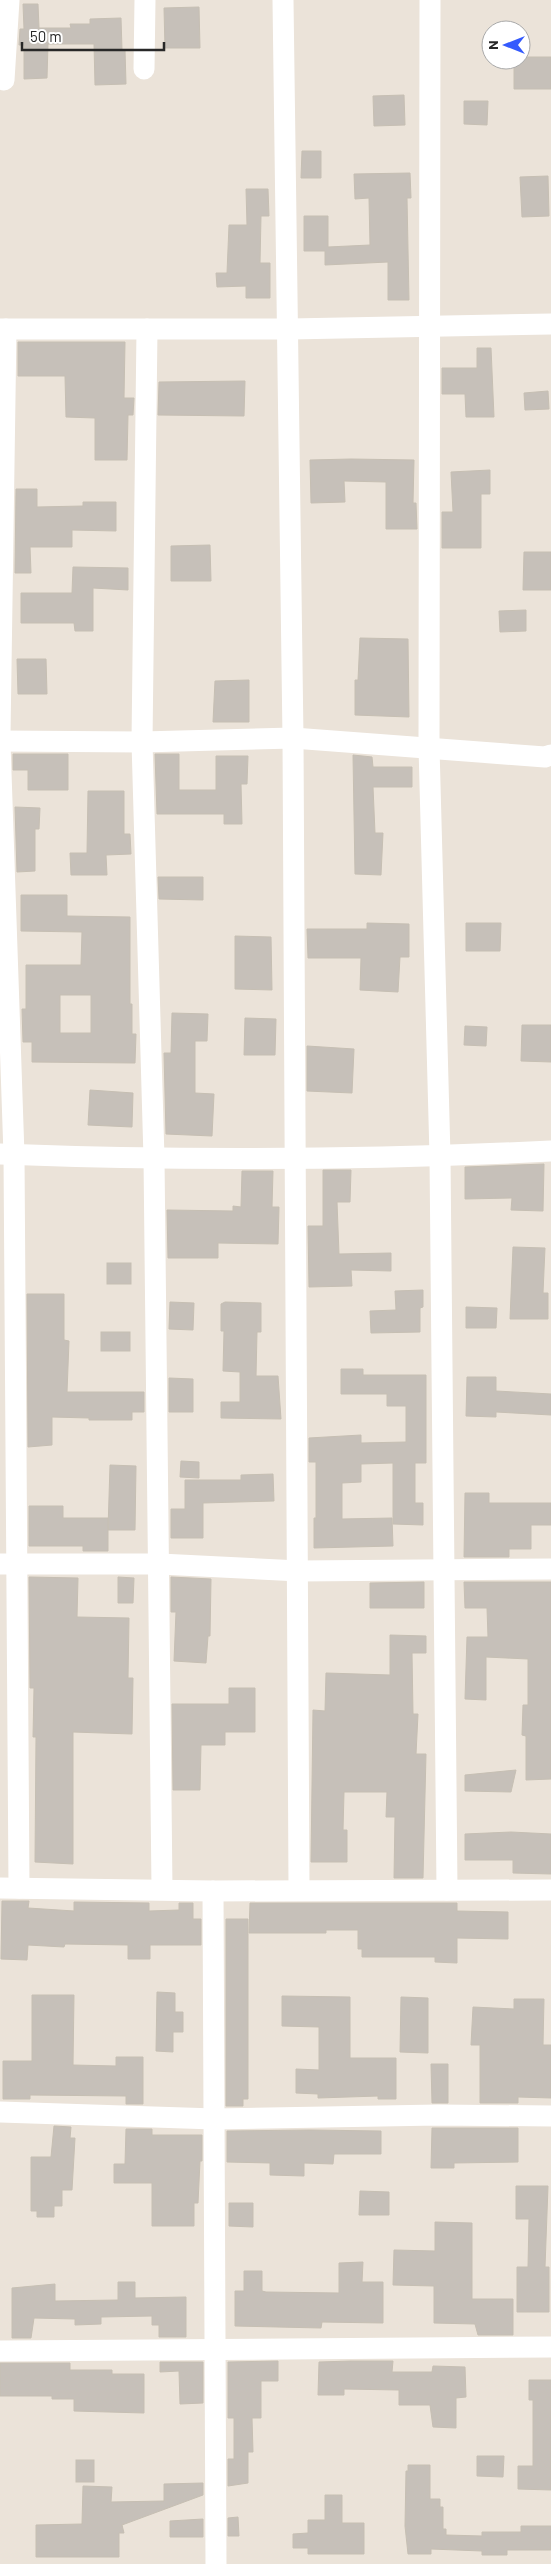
<svg xmlns="http://www.w3.org/2000/svg" width="551" height="2564" font-family="Barlow,sans-serif">
<style>
.building{fill:#c6c0b9;stroke:#c6bfb3;fill-rule:evenodd}
.lines{fill:none;stroke-linecap:round;stroke-linejoin:round}
.minor{stroke:#fff;stroke-width:21}
</style>
<rect width="100%" height="100%" fill="#ebe3d9"/>
<g class="building">
<polygon points="23,4 38,4 39,28 71,28 70,24 90,24 90,19 121,18 122,50 125,50 126,84 95,85 94,44 48,44 47,78 24,79 24,45 19,45 20,29 24,29"/>
<polygon points="199,7 200,48 165,48 164,8"/>
<polygon points="521,57 551,57 551,89 514,89 514,60 521,60"/>
<polygon points="404,95 405,125 374,126 373,96"/>
<polygon points="464,101 488,101 487,125 464,124"/>
<polygon points="302,151 321,151 321,178 301,178"/>
<polygon points="410,173 411,198 407,198 409,300 388,300 388,262 325,265 325,251 304,251 304,216 328,216 328,247 370,245 369,198 355,199 354,174"/>
<polygon points="548,176 549,216 522,217 520,177"/>
<polygon points="246,189 268,189 269,216 261,216 260,263 270,263 270,298 246,298 246,286 217,287 216,273 227,273 229,225 247,225"/>
<polygon points="18,342 125,342 124,398 134,398 133,415 128,415 127,460 95,460 95,418 66,417 65,376 18,376"/>
<polygon points="477,348 491,348 494,417 466,417 465,394 442,394 442,368 477,368"/>
<polygon points="245,381 244,416 158,415 159,382"/>
<polygon points="548,391 549,409 525,410 524,393"/>
<polygon points="351,459 414,460 413,503 416,503 417,529 386,529 386,482 344,481 345,502 311,503 310,460"/>
<polygon points="490,470 490,494 481,494 481,548 442,548 442,512 453,512 451,472"/>
<polygon points="16,489 37,489 37,507 83,506 83,502 116,502 116,531 72,530 72,547 30,547 31,573 15,573"/>
<polygon points="210,545 211,581 171,581 171,546"/>
<polygon points="524,552 551,552 551,590 523,590"/>
<polygon points="73,567 128,568 128,590 93,588 93,631 75,631 74,623 21,623 21,593 72,593"/>
<polygon points="526,610 526,631 500,632 499,611"/>
<polygon points="360,638 408,639 409,717 355,715 355,680 358,680"/>
<polygon points="17,659 46,659 47,694 18,694"/>
<polygon points="249,680 249,722 213,722 215,681"/>
<polygon points="13,754 68,754 68,790 28,790 28,770 13,770"/>
<polygon points="155,754 179,754 179,790 216,790 216,756 248,756 247,784 241,784 242,824 224,824 224,814 157,814"/>
<polygon points="353,755 372,757 373,767 412,767 412,787 373,787 375,833 383,833 381,875 355,874"/>
<polygon points="88,791 124,791 124,834 130,834 131,854 106,855 107,875 71,875 70,853 87,853"/>
<polygon points="15,807 40,808 39,829 35,829 35,871 17,872"/>
<polygon points="158,877 203,877 203,900 159,899"/>
<path d="M 21,895 L 67,895 L 67,916 L 130,917 L 130,1004 L 132,1004 L 132,1034 L 136,1034 L 135,1063 L 32,1062 L 32,1042 L 23,1042 L 22,1009 L 26,1009 L 26,965 L 81,965 L 82,932 L 21,931 ZM 60,995 L 91,995 L 91,1033 L 60,1033 Z"/>
<polygon points="367,923 409,924 409,957 400,957 398,992 360,990 361,958 308,958 307,929 367,929"/>
<polygon points="466,923 501,923 500,951 466,951"/>
<polygon points="235,936 271,937 272,990 235,989"/>
<polygon points="172,1013 208,1014 207,1041 195,1041 195,1093 214,1094 212,1136 166,1134 164,1053 171,1053"/>
<polygon points="245,1018 276,1019 275,1055 244,1055"/>
<polygon points="522,1025 551,1025 551,1062 521,1061"/>
<polygon points="465,1026 487,1027 486,1046 464,1045"/>
<polygon points="307,1046 354,1049 352,1093 307,1091"/>
<polygon points="90,1090 133,1093 132,1127 88,1125"/>
<polygon points="544,1164 543,1211 511,1210 512,1198 465,1199 465,1167"/>
<polygon points="323,1170 351,1170 350,1202 337,1202 339,1254 391,1253 391,1271 351,1270 352,1286 309,1287 308,1226 323,1226"/>
<polygon points="242,1171 273,1171 272,1207 279,1207 278,1244 218,1243 218,1258 168,1258 167,1210 233,1211 233,1206 241,1207"/>
<polygon points="513,1247 545,1248 543,1293 548,1293 548,1319 510,1319"/>
<rect x="107" y="1263" width="24" height="21"/>
<polygon points="423,1290 423,1307 420,1308 420,1332 371,1333 370,1311 396,1310 395,1291"/>
<polygon points="27,1294 64,1294 64,1340 69,1341 67,1392 144,1392 144,1412 132,1412 132,1420 89,1420 89,1418 52,1417 52,1445 28,1447"/>
<polygon points="170,1302 194,1303 193,1330 169,1329"/>
<polygon points="225,1302 261,1303 261,1332 257,1332 256,1376 278,1376 281,1419 221,1418 221,1402 240,1402 240,1372 223,1371 224,1331 221,1331 221,1304"/>
<polygon points="466,1307 497,1308 496,1328 466,1328"/>
<rect x="101" y="1332" width="29" height="19"/>
<polygon points="341,1369 363,1369 363,1375 426,1375 426,1463 415,1463 415,1503 423,1503 423,1525 393,1524 393,1463 361,1464 361,1482 342,1483 342,1519 392,1518 393,1546 314,1548 314,1518 316,1518 316,1462 309,1462 309,1438 361,1435 361,1443 406,1442 406,1406 387,1406 387,1394 341,1394"/>
<polygon points="467,1377 496,1377 496,1391 551,1394 551,1415 496,1412 496,1417 466,1416"/>
<polygon points="169,1378 193,1379 193,1412 169,1412"/>
<polygon points="181,1461 199,1462 199,1478 180,1477"/>
<polygon points="110,1465 136,1466 135,1530 108,1530"/>
<polygon points="273,1474 274,1501 203,1503 203,1538 171,1538 171,1509 185,1509 185,1480 241,1480 241,1475"/>
<polygon points="465,1493 489,1493 489,1503 551,1503 551,1525 531,1525 531,1549 509,1549 509,1557 464,1557"/>
<polygon points="29,1506 63,1506 63,1518 108,1518 108,1551 83,1551 83,1546 29,1546"/>
<polygon points="29,1577 78,1578 77,1617 129,1618 128,1678 133,1678 132,1734 73,1732 73,1864 35,1862 36,1737 33,1737 34,1688 30,1688"/>
<polygon points="118,1577 134,1578 133,1603 118,1603"/>
<polygon points="171,1577 211,1579 210,1636 208,1636 206,1663 174,1661 176,1612 171,1612"/>
<polygon points="424,1582 424,1608 370,1608 370,1583"/>
<polygon points="464,1582 551,1582 551,1779 526,1780 526,1736 522,1735 523,1705 528,1705 528,1659 486,1657 486,1700 465,1699 467,1637 488,1637 487,1608 465,1608"/>
<polygon points="390,1635 426,1636 426,1653 412,1653 413,1714 418,1714 416,1754 426,1754 423,1878 394,1878 395,1817 386,1817 387,1792 344,1792 343,1830 347,1830 347,1862 311,1862 313,1710 325,1711 326,1673 390,1675"/>
<polygon points="229,1688 255,1688 255,1732 225,1732 225,1745 201,1745 200,1790 173,1790 172,1704 229,1704"/>
<polygon points="516,1770 511,1792 465,1791 465,1775"/>
<polygon points="511,1832 551,1834 551,1874 513,1873 513,1860 465,1860 465,1834"/>
<polygon points="2,1901 29,1901 28,1908 74,1911 74,1902 149,1903 149,1911 179,1910 179,1903 193,1903 193,1919 201,1919 201,1945 150,1945 150,1959 128,1959 128,1945 65,1944 64,1947 28,1945 27,1960 1,1959"/>
<polygon points="250,1903 457,1903 457,1911 508,1912 508,1939 457,1938 457,1963 435,1962 435,1957 362,1957 362,1949 358,1949 358,1930 326,1930 326,1933 249,1933"/>
<polygon points="226,1919 248,1919 248,2099 243,2099 243,2106 226,2106"/>
<polygon points="157,1992 175,1993 175,2012 183,2012 183,2032 173,2032 173,2052 156,2051"/>
<polygon points="32,1995 74,1995 73,2065 116,2066 116,2057 143,2057 143,2104 126,2104 126,2096 30,2095 30,2099 3,2099 3,2061 32,2061"/>
<polygon points="282,1996 350,1997 350,2058 396,2058 396,2099 378,2099 378,2096 318,2098 318,2094 296,2093 296,2069 319,2070 319,2027 282,2026"/>
<polygon points="401,1997 428,1998 428,2053 400,2052"/>
<polygon points="514,1999 544,1999 543,2045 551,2045 551,2098 518,2097 518,2103 480,2103 480,2045 471,2045 473,2007 514,2009"/>
<polygon points="431,2064 448,2064 448,2103 432,2103"/>
<polygon points="54,2126 71,2127 70,2138 75,2138 72,2190 62,2190 62,2206 54,2206 54,2217 37,2217 37,2211 31,2211 31,2157 51,2157"/>
<polygon points="432,2128 518,2128 518,2162 454,2163 454,2168 431,2168"/>
<polygon points="126,2129 152,2129 152,2135 202,2135 202,2161 200,2161 198,2203 194,2203 194,2226 152,2226 152,2183 114,2183 114,2164 125,2164"/>
<polygon points="310,2130 381,2131 381,2154 334,2154 333,2164 304,2163 304,2176 270,2175 270,2163 227,2162 227,2131"/>
<polygon points="516,2186 548,2186 545,2267 549,2267 549,2312 517,2312 517,2267 528,2267 529,2219 516,2219"/>
<polygon points="360,2191 389,2192 389,2215 359,2215"/>
<polygon points="229,2203 253,2203 253,2227 229,2226"/>
<polygon points="435,2222 472,2223 472,2299 513,2299 513,2335 478,2335 475,2324 434,2323 434,2286 393,2285 394,2250 435,2251"/>
<polygon points="363,2262 362,2282 383,2282 383,2323 322,2322 321,2328 235,2326 235,2291 244,2291 244,2271 262,2271 262,2291 266,2292 339,2293 339,2263"/>
<polygon points="118,2282 135,2282 135,2298 186,2297 186,2337 159,2337 159,2325 152,2325 152,2316 101,2317 101,2324 75,2325 75,2319 34,2318 31,2338 12,2338 12,2288 55,2284 55,2301 118,2300"/>
<polygon points="278,2361 278,2381 261,2381 261,2418 252,2418 253,2452 248,2452 248,2483 228,2486 228,2459 234,2459 234,2418 228,2418 228,2362"/>
<polygon points="351,2361 393,2361 392,2372 432,2372 433,2366 465,2367 466,2397 456,2398 456,2428 433,2427 430,2405 399,2405 399,2390 344,2389 344,2395 318,2395 319,2362"/>
<polygon points="160,2362 203,2362 203,2403 180,2404 179,2371 160,2372"/>
<polygon points="0,2363 70,2363 70,2370 112,2370 112,2374 144,2374 144,2413 74,2411 74,2399 52,2399 52,2396 0,2396"/>
<polygon points="529,2380 551,2380 551,2490 518,2489 518,2466 533,2466 533,2400 529,2400"/>
<polygon points="477,2456 504,2456 503,2477 477,2476"/>
<rect x="76" y="2460" width="18" height="22"/>
<polygon points="408,2465 430,2465 430,2499 440,2499 440,2507 443,2507 443,2529 446,2529 446,2535 482,2536 482,2532 521,2532 521,2526 551,2526 551,2550 507,2550 507,2555 482,2555 482,2551 431,2549 431,2554 408,2554 405,2526 406,2471 408,2471"/>
<polygon points="203,2483 203,2495 122,2525 124,2533 119,2533 119,2557 36,2557 36,2525 82,2524 83,2486 112,2487 111,2502 164,2501 164,2484"/>
<polygon points="325,2495 342,2495 342,2523 364,2523 364,2554 308,2554 308,2548 293,2548 293,2534 308,2533 308,2520 325,2520"/>
<polygon points="238,2517 239,2536 228,2536 228,2518"/>
<polygon points="203,2519 203,2537 170,2537 170,2521"/>
</g>
<g class="lines">
<g class="minor">
<polyline points="283,0 293,738 299,1889"/>
<polyline points="430,0 429,747 440,1156 447,1890"/>
<polyline points="144,69 145,0"/>
<polyline points="4,80 9,0"/>
<polyline points="0,329 290,329 551,324"/>
<polyline points="147,329 142,742 154,1158 162,1889"/>
<polyline points="0,736 6,329"/>
<polyline points="0,741 142,742 293,738 545,757 551,755"/>
<polyline points="0,743 14,1155 19,1888"/>
<path d="M 0,1154 C 184,1161 368,1160 551,1151"/>
<polyline points="0,1564 160,1564 299,1571 551,1569"/>
<polyline points="0,1888 213,1891 551,1890"/>
<polyline points="213,1891 216,2564"/>
<polyline points="0,2112 215,2119 438,2115 551,2116"/>
<polyline points="0,2351 551,2347"/>
</g>
</g>
<g transform="translate(506 45) rotate(270)"><circle r="24" fill="#ffffff" stroke="#a9a9a9"/>
<path d="M0-4L9 19L0 12L-9 19Z" fill="#345afd"/>
<text y="-8" font-size="14" font-weight="bold" text-anchor="middle" fill="#282828">N</text>
</g>
<path d="M22 42v8h142v-8" fill="none" stroke="#282828" stroke-width="2.5"/>
<text x="30" y="42" font-size="15" fill="#282828" stroke="#ffffff" stroke-width="4" paint-order="stroke">50 m</text>
</svg>
